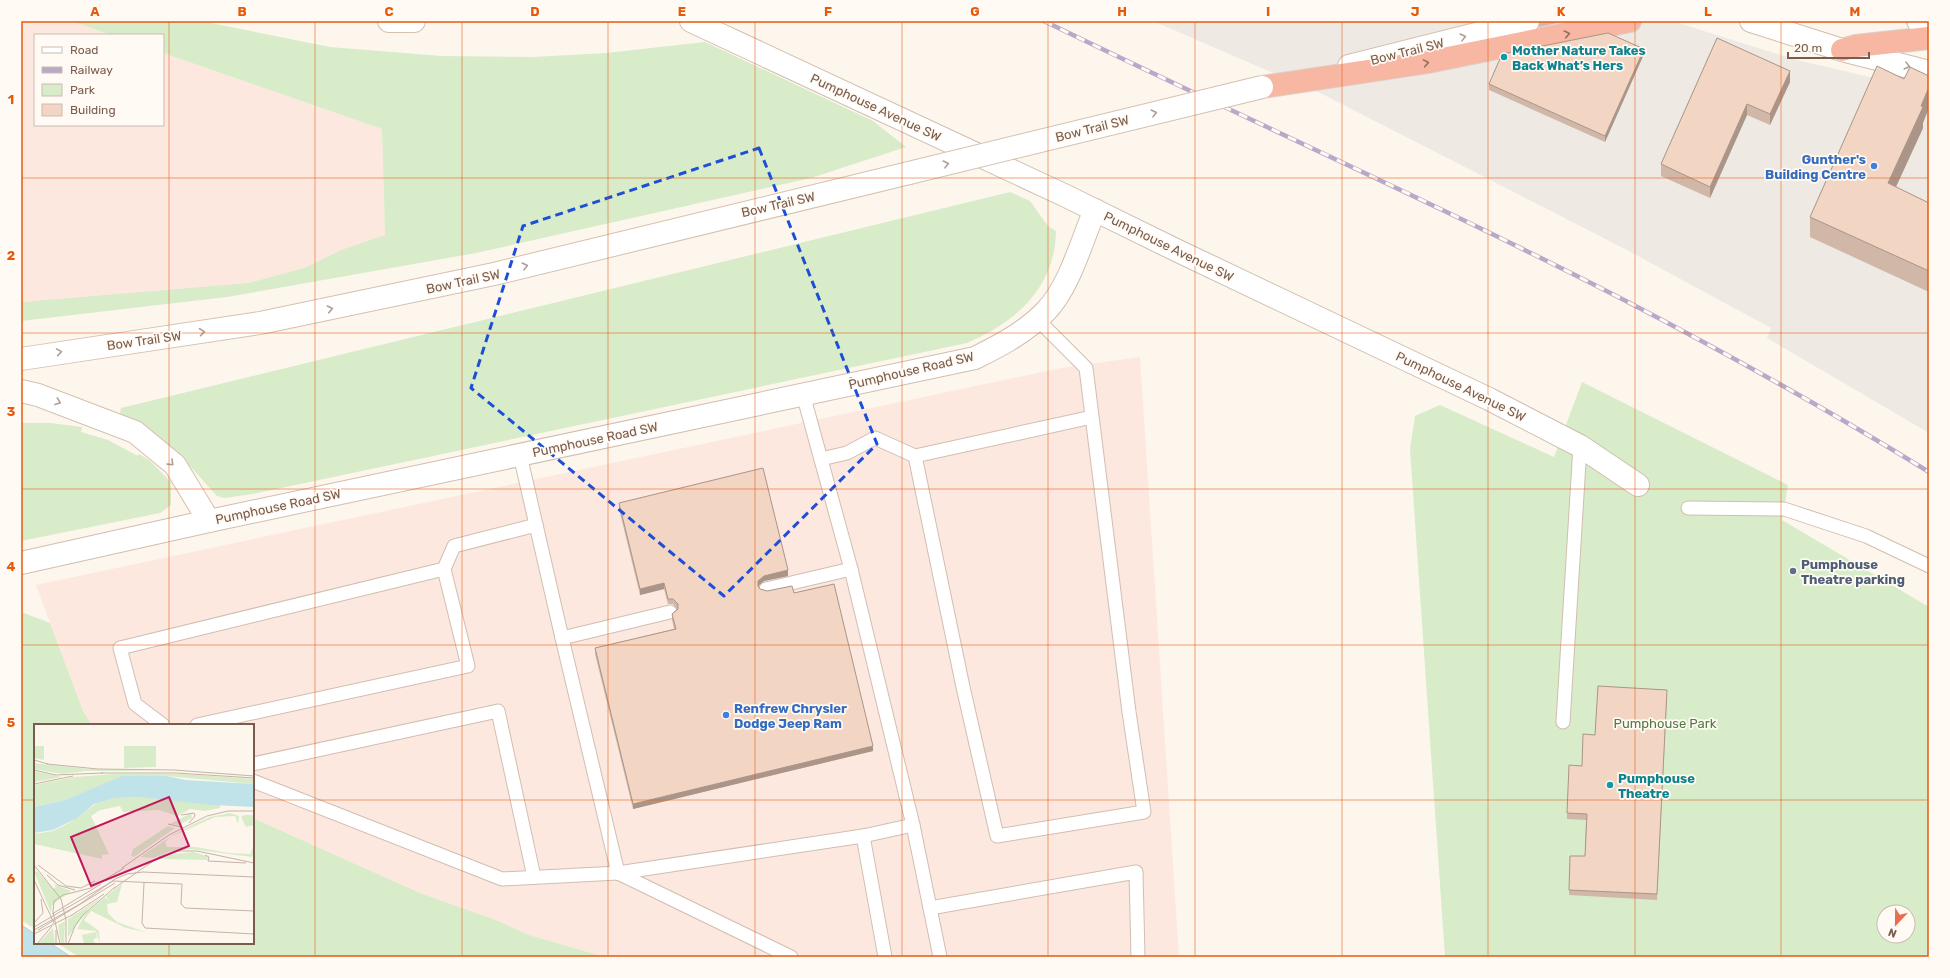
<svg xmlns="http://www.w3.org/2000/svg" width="1950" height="978" font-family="Rubik,sans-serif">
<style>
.commercial{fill:#fde8e0}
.industrial{fill:#efe9e4}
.green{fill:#d8ecc9;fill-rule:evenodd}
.water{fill:#bfe3e8;stroke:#a5d3da}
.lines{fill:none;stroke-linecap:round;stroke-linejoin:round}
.lane-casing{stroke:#d1beb0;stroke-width:15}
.street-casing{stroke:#d1beb0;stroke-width:24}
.secondary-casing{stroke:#d6c0b0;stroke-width:24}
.highway-casing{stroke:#dad1cd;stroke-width:24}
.lane{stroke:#fff;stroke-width:13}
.street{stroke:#fff;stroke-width:22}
.secondary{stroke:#fff;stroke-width:22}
.highway{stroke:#f7b7a3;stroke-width:22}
.rail-casing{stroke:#b9a8c9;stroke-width:4.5}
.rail{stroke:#fffaf3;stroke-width:3;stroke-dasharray:9;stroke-linecap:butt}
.secondary-bridge-casing{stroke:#d6c0b0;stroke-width:24;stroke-linecap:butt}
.secondary-bridge{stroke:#fff;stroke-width:22}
.wall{fill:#d1b7a8}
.shaded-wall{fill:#aa9588}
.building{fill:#f3d5c3;stroke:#aa9588}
.oneway{stroke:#936e5e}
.oneway2{stroke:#af9d94}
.marked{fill:none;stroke:#1d4ed8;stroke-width:3;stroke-dasharray:8 5;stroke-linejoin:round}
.grid{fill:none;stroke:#e8590c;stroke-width:1;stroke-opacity:0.55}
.culture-dot{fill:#0f9aa8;stroke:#fffaf3;stroke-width:1.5}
.shop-dot{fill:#3f7fe0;stroke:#fffaf3;stroke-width:1.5}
.service-dot{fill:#5c6f8a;stroke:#fffaf3;stroke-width:1.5}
.labels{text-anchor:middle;stroke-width:3.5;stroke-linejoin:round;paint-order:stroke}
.culture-label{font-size:13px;font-weight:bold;fill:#0d838f;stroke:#fffaf3;text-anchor:start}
.street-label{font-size:13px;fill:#7a5c4d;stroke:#fffaf3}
.shop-label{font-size:13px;font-weight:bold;fill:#366cbe;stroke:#fffaf3;text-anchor:end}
.service-label{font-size:13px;font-weight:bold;fill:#4e5e75;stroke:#fffaf3;text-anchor:start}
.park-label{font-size:13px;fill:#537a41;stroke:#fffaf3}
.inset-road{fill:none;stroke:#c5b3a7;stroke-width:1}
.view{fill:#c2185b;fill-opacity:0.15;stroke:#c2185b;stroke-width:2}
.inset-edge{fill:none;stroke:#7a5c4d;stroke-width:2}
.neatline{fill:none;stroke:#e8590c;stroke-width:1.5}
.grid-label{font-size:13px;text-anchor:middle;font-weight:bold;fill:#e8590c}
</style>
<rect width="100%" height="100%" fill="#fdf6ec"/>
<g class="commercial">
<polygon points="21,21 71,21 111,35 35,35 35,125 163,125 163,53 382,129 385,236 341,250 304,268 248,283 21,302"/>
<polygon points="1140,357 1179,957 605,957 529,935 496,920 420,893 253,818 253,725 92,725 83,711 36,585 1061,368"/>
</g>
<polygon class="industrial" points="1153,21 1672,21 1797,60 1929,91 1929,433 1767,338 1771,328 1625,249 1322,94"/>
<g class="green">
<polygon points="71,21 201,21 330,47 441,56 533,57 606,53 705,42 873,121 906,147 811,178 476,253 227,297 21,321 21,302 248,283 304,268 341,250 385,235 382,129 163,53 163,35 111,35"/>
<path d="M 1010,192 L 1030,201 L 1048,226 L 1056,231 C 1055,288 1016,322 967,343 L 253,494 L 224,498 L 217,496 L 180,455 L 150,432 L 120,413 L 121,408 Z"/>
<path d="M 1582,382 L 1788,485 L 1782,520 L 1929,607 L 1929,957 L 1445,957 L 1410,449 L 1415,416 L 1440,405 L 1554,457 ZM 1884,912 L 1908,912 L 1908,936 L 1884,936 Z"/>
<polygon points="21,423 50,423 82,427 81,432 108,440 138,456 139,454 149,460 171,482 171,505 160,513 21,541"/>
<polygon points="21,612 50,623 83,711 92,725 35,725 35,929 21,920"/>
<polygon points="253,818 420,893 496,920 529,935 605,957 79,957 57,943 253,943"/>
</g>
<polygon class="water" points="21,925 35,934 35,943 50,943 71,957 21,957"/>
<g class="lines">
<defs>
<g id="lane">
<polyline points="1037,319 1086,368 1129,712 1144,812 997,836 963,687 915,456 1092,417"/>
<polyline points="803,394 851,569 913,825 940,957"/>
<polyline points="520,455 562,638 670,612"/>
<polyline points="821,459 847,453 875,438 915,456"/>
<polyline points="1688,508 1784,509 1866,536 1929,566"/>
<polyline points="444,569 454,546 536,525"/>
<polyline points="766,589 851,569"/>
<polyline points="1563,722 1580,446"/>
<polyline points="163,725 135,704 120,648 444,569 468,666 197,725"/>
<polyline points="253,764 498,711 534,877"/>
<polyline points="253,781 502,879 618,873 562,638"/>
<polyline points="863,836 913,825"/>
<polyline points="618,873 863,836 885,957"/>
<polyline points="618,873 791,957"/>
<polyline points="930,908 1136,872 1138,957"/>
</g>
<g id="street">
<polyline points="691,21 1066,196 1178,251 1489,399 1580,446 1638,485"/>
<polyline points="1751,21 1842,50 1929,72"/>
<polyline points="1918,21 1929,25"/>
<path d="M 21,563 L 209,521 L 975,358 C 1001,345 1026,332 1046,311 C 1070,286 1081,242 1095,210"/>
</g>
<g id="secondary">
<polyline points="389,21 414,21"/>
<polyline points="1349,66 1528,21"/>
<polyline points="21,359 260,323 494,274 909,173"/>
<polyline points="21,391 38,395 135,432 175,465 209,521"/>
</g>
<g id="highway">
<polyline points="1842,50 1856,46 1929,38"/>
<polyline points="1262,87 1428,62 1630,21"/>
</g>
</defs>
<use href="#lane" class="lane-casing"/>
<use href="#street" class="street-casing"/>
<use href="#secondary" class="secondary-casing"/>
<use href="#highway" class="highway-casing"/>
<use href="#lane" class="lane"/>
<use href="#street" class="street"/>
<use href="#secondary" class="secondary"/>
<use href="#highway" class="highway"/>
<defs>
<path id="rail" d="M 1044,21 C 1237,115 1434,202 1624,300 C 1728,354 1830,411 1929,472"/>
</defs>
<use href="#rail" class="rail-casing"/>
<use href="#rail" class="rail"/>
<defs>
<polyline id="secondary-bridge" points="909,173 1262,87"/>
</defs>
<use href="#secondary-bridge" class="secondary-bridge-casing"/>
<use href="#secondary-bridge" class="secondary-bridge"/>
</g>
<g class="wall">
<polygon points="1539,21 1567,21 1539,27"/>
<polygon points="1717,38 1790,82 1770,125 1747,115 1710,198 1661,176 1661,164"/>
<polygon points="1644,54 1605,142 1489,90 1489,84"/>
<polygon points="1904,79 1923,123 1923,128 1896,187 1929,203 1929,292 1810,237 1810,217"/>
<polygon points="619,503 788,576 764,581 759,586 760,589 767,591 794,593 873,751 633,809 595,654 595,648 674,629 672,620 672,614 677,609 673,604 668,604 664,589 640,595 619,509"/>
<polygon points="1667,695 1657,900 1569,895 1569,890 1585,856 1586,820 1567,819 1567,813 1582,766 1595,735"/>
</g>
<g class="shaded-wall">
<polygon points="1644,49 1644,54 1605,142 1605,136"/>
<polygon points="1790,71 1790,82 1770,125 1770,114"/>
<polygon points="1929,87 1929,108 1923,123 1923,128 1888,204 1888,183"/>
<polygon points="1747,104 1747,115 1710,198 1710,187"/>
<polygon points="788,570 788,576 764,581 758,586 758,581 764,576"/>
<polygon points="664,583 664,589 640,595 640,589"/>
<polygon points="873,746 873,751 633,809 633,804"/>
</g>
<g class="building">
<polygon points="1608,33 1644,49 1605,136 1489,84 1502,54"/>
<polygon points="1717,38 1790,71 1770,114 1747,104 1710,187 1661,164"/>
<polygon points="1877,66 1904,79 1910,67 1929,76 1929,87 1921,106 1923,107 1888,183 1929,203 1929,271 1810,217"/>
<polygon points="763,468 788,570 764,576 758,581 758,586 760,589 767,591 792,586 794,593 834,584 873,746 633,804 595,648 676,629 672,614 678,609 678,604 673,599 668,599 664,583 640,589 619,503"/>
<polygon points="1598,686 1667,690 1657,894 1569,890 1570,856 1585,856 1587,814 1567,813 1569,765 1582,766 1583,734 1595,735"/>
</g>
<defs><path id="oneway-chevron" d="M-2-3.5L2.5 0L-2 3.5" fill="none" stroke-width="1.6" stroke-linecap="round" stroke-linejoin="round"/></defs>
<g class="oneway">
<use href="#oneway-chevron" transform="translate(1567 34) rotate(-12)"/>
<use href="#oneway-chevron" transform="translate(1426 63) rotate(-10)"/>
</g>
<g class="oneway2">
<use href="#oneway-chevron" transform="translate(1463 37) rotate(-14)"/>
<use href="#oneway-chevron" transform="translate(1907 66) rotate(14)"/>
<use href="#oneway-chevron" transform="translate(1154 113) rotate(-14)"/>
<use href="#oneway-chevron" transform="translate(946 164) rotate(-14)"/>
<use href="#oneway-chevron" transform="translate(525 266) rotate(-14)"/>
<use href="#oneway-chevron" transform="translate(330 309) rotate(-12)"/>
<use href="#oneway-chevron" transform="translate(202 332) rotate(-8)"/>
<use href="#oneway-chevron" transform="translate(59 352) rotate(-9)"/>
<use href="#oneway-chevron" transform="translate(58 402) rotate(20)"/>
<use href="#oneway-chevron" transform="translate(171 463) rotate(44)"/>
</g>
<path class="marked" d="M 759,148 L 877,444 L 724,596 L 471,388 L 523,226 Z"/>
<path class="grid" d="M 169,21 L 169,725M 315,21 L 315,957M 462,21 L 462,957M 608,21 L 608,957M 755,21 L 755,957M 902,21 L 902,957M 1048,21 L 1048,957M 1195,21 L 1195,957M 1342,21 L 1342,957M 1488,21 L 1488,957M 1635,21 L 1635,957M 1781,21 L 1781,957M 21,178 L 1929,178M 21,333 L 1929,333M 21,489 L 1929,489M 21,645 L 1929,645M 21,800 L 35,800M 253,800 L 1929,800M 169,943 L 169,957"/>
<g class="culture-dot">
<circle cx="1504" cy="57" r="4"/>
<circle cx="1610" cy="785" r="4"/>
</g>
<g class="shop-dot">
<circle cx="1874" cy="166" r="4"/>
<circle cx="726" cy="715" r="4"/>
</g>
<circle class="service-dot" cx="1793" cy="571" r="4"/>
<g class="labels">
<g class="culture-label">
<text x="1512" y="55">Mother Nature Takes<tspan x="1512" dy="15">Back What’s Hers</tspan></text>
<text x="1618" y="783">Pumphouse<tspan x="1618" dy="15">Theatre</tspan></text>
</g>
<g class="street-label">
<text transform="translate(1407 51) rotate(-14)" y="5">Bow Trail SW</text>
<text transform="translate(876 107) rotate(25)" y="5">Pumphouse Avenue SW</text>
<text transform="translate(1092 128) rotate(-14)" y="5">Bow Trail SW</text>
<text transform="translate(778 204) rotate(-13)" y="5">Bow Trail SW</text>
<text transform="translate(1169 246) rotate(26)" y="5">Pumphouse Avenue SW</text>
<text transform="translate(463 281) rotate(-12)" y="5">Bow Trail SW</text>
<text transform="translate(144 340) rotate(-8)" y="5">Bow Trail SW</text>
<text transform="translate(911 370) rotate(-13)" y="5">Pumphouse Road SW</text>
<text transform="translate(1461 386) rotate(26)" y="5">Pumphouse Avenue SW</text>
<text transform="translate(595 439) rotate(-12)" y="5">Pumphouse Road SW</text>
<text transform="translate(278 506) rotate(-12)" y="5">Pumphouse Road SW</text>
</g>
<g class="shop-label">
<text x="1866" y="164">Gunther's<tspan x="1866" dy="15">Building Centre</tspan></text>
<text x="734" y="713" text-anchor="start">Renfrew Chrysler<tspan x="734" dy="15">Dodge Jeep Ram</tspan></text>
</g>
<g class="service-label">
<text x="1801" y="569">Pumphouse<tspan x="1801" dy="15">Theatre parking</tspan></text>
</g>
<g class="park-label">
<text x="1665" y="728">Pumphouse Park</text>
</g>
</g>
<g transform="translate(34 724)">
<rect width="220" height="220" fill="#fdf6ec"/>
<path d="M 0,22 L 10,22 L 10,36 L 0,34 ZM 90,22 L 122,22 L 122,43 L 90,44 ZM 0,39 L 55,45 L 125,47 L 51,47 L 29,50 L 0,45 ZM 0,47 L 28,53 L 0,58 ZM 80,50 L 150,50 L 220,55 L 220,60 L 132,52 L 85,54 L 31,76 L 0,83 L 0,61 L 40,53 ZM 105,73 L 186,81 L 186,84 L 171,87 L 156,85 L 143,92 L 125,86 L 89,88 L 86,82 L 66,86 L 57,92 L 75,130 L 68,131 L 68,135 L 0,120 L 0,110 L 19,107 L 35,99 L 63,79 L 81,74 ZM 157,89 L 158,94 L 145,101 L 136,100 ZM 196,89 L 205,92 L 204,100 L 201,92 L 181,93 L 137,113 L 131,118 L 133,123 L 162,123 L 194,129 L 217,130 L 218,124 L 220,127 L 218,133 L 157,125 L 137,127 L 119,134 L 106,133 L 133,115 L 158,101 L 176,93 ZM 210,91 L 220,91 L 220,101 L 212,103 L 207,93 ZM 134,102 L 141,104 L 100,133 L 97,132 L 99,125 ZM 160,128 L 173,132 L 174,136 L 125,135 L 140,130 ZM 0,147 L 4,148 L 19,165 L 22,163 L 20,160 L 37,167 L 18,181 L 17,189 ZM 88,160 L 83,178 L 73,180 L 74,189 L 83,198 L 111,208 L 92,204 L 57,187 L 50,196 L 65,207 L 66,220 L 62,207 L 43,205 L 51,190 L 71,173 L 75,177 L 72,172 ZM 68,173 L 54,185 L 34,213 L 34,195 ZM 31,197 L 30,220 L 27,220 L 24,201 ZM 19,204 L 21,220 L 4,220 ZM 62,208 L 63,214 L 59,215 L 61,220 L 50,220 L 48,211 Z" fill="#d8ecc9"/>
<path d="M 88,52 L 132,52 L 152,56 L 220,60 L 220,83 L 177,81 L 105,73 L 81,74 L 60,80 L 43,94 L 19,106 L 0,109 L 0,83 L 31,76 Z" fill="#bfe3e8"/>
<path class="inset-road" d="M 0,36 L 14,40M 13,40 L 64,45 L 140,46 L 220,52M 0,46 L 22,51 L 69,49M 67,49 L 142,49 L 220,54M 0,60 L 39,52M 147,91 L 160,89 L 161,92 L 155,99M 134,100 L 147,103M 171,131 L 175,133 L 174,137 L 212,139M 0,141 L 27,175 L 32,196 L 32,220M 4,141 L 32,162 L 47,164 L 61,157M 88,144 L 135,111 L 173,92 L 194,87 L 220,87M 13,151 L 24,161 L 41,166M 0,156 L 20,199M 110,159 L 108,199 L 111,204 L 220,210M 79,165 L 125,133 L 144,127 L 163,127 L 220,139M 18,190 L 67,160M 0,199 L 9,189 L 7,175M 0,203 L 79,157 L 148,160 L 147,180 L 151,184 L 220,187M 0,206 L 46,180 L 81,155 L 93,150 L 109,148 L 220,153M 4,206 L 81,159M 22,206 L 22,220M 0,210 L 38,191 L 70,170M 3,220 L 18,202M 26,220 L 19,188 L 20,177 L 29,171 L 57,164 L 90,144M 34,220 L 41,202 L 49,191 L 81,163"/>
<path class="view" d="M 135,73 L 155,122 L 57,162 L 37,113 Z"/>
<rect width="220" height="220" class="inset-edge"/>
</g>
<rect width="1950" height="978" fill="none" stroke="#fffaf3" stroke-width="44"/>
<rect x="34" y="34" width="130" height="92" fill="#fffaf3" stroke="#cabbb1"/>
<rect x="42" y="47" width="20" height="6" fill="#ffffff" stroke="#cabbb1"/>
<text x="70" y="54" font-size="12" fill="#7a5c4d">Road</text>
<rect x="42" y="67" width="20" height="6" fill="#b9a8c9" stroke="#cabbb1"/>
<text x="70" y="74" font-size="12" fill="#7a5c4d">Railway</text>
<rect x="42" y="84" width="20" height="12" fill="#d8ecc9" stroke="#cabbb1"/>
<text x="70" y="94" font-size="12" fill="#7a5c4d">Park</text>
<rect x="42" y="104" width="20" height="12" fill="#f3d5c3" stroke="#cabbb1"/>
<text x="70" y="114" font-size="12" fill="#7a5c4d">Building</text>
<g transform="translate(1896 924) rotate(202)"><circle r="19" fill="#fffaf3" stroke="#cabbb1"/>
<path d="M0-3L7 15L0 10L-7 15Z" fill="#e76f51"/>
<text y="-6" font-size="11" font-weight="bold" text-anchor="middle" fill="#7a5c4d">N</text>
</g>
<path d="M1788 52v6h81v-6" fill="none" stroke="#7a5c4d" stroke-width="2"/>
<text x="1794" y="52" font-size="12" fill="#7a5c4d" stroke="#fffaf3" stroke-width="3" paint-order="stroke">20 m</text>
<rect x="22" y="22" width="1906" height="934" class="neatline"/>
<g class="grid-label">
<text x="95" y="16">A</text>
<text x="242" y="16">B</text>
<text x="389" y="16">C</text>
<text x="535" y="16">D</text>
<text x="682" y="16">E</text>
<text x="828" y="16">F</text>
<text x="975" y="16">G</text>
<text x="1122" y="16">H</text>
<text x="1268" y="16">I</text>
<text x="1415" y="16">J</text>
<text x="1561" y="16">K</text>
<text x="1708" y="16">L</text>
<text x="1855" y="16">M</text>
<text x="11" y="104">1</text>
<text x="11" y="260">2</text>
<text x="11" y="416">3</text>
<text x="11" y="571">4</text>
<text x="11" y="727">5</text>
<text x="11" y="883">6</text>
</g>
</svg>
